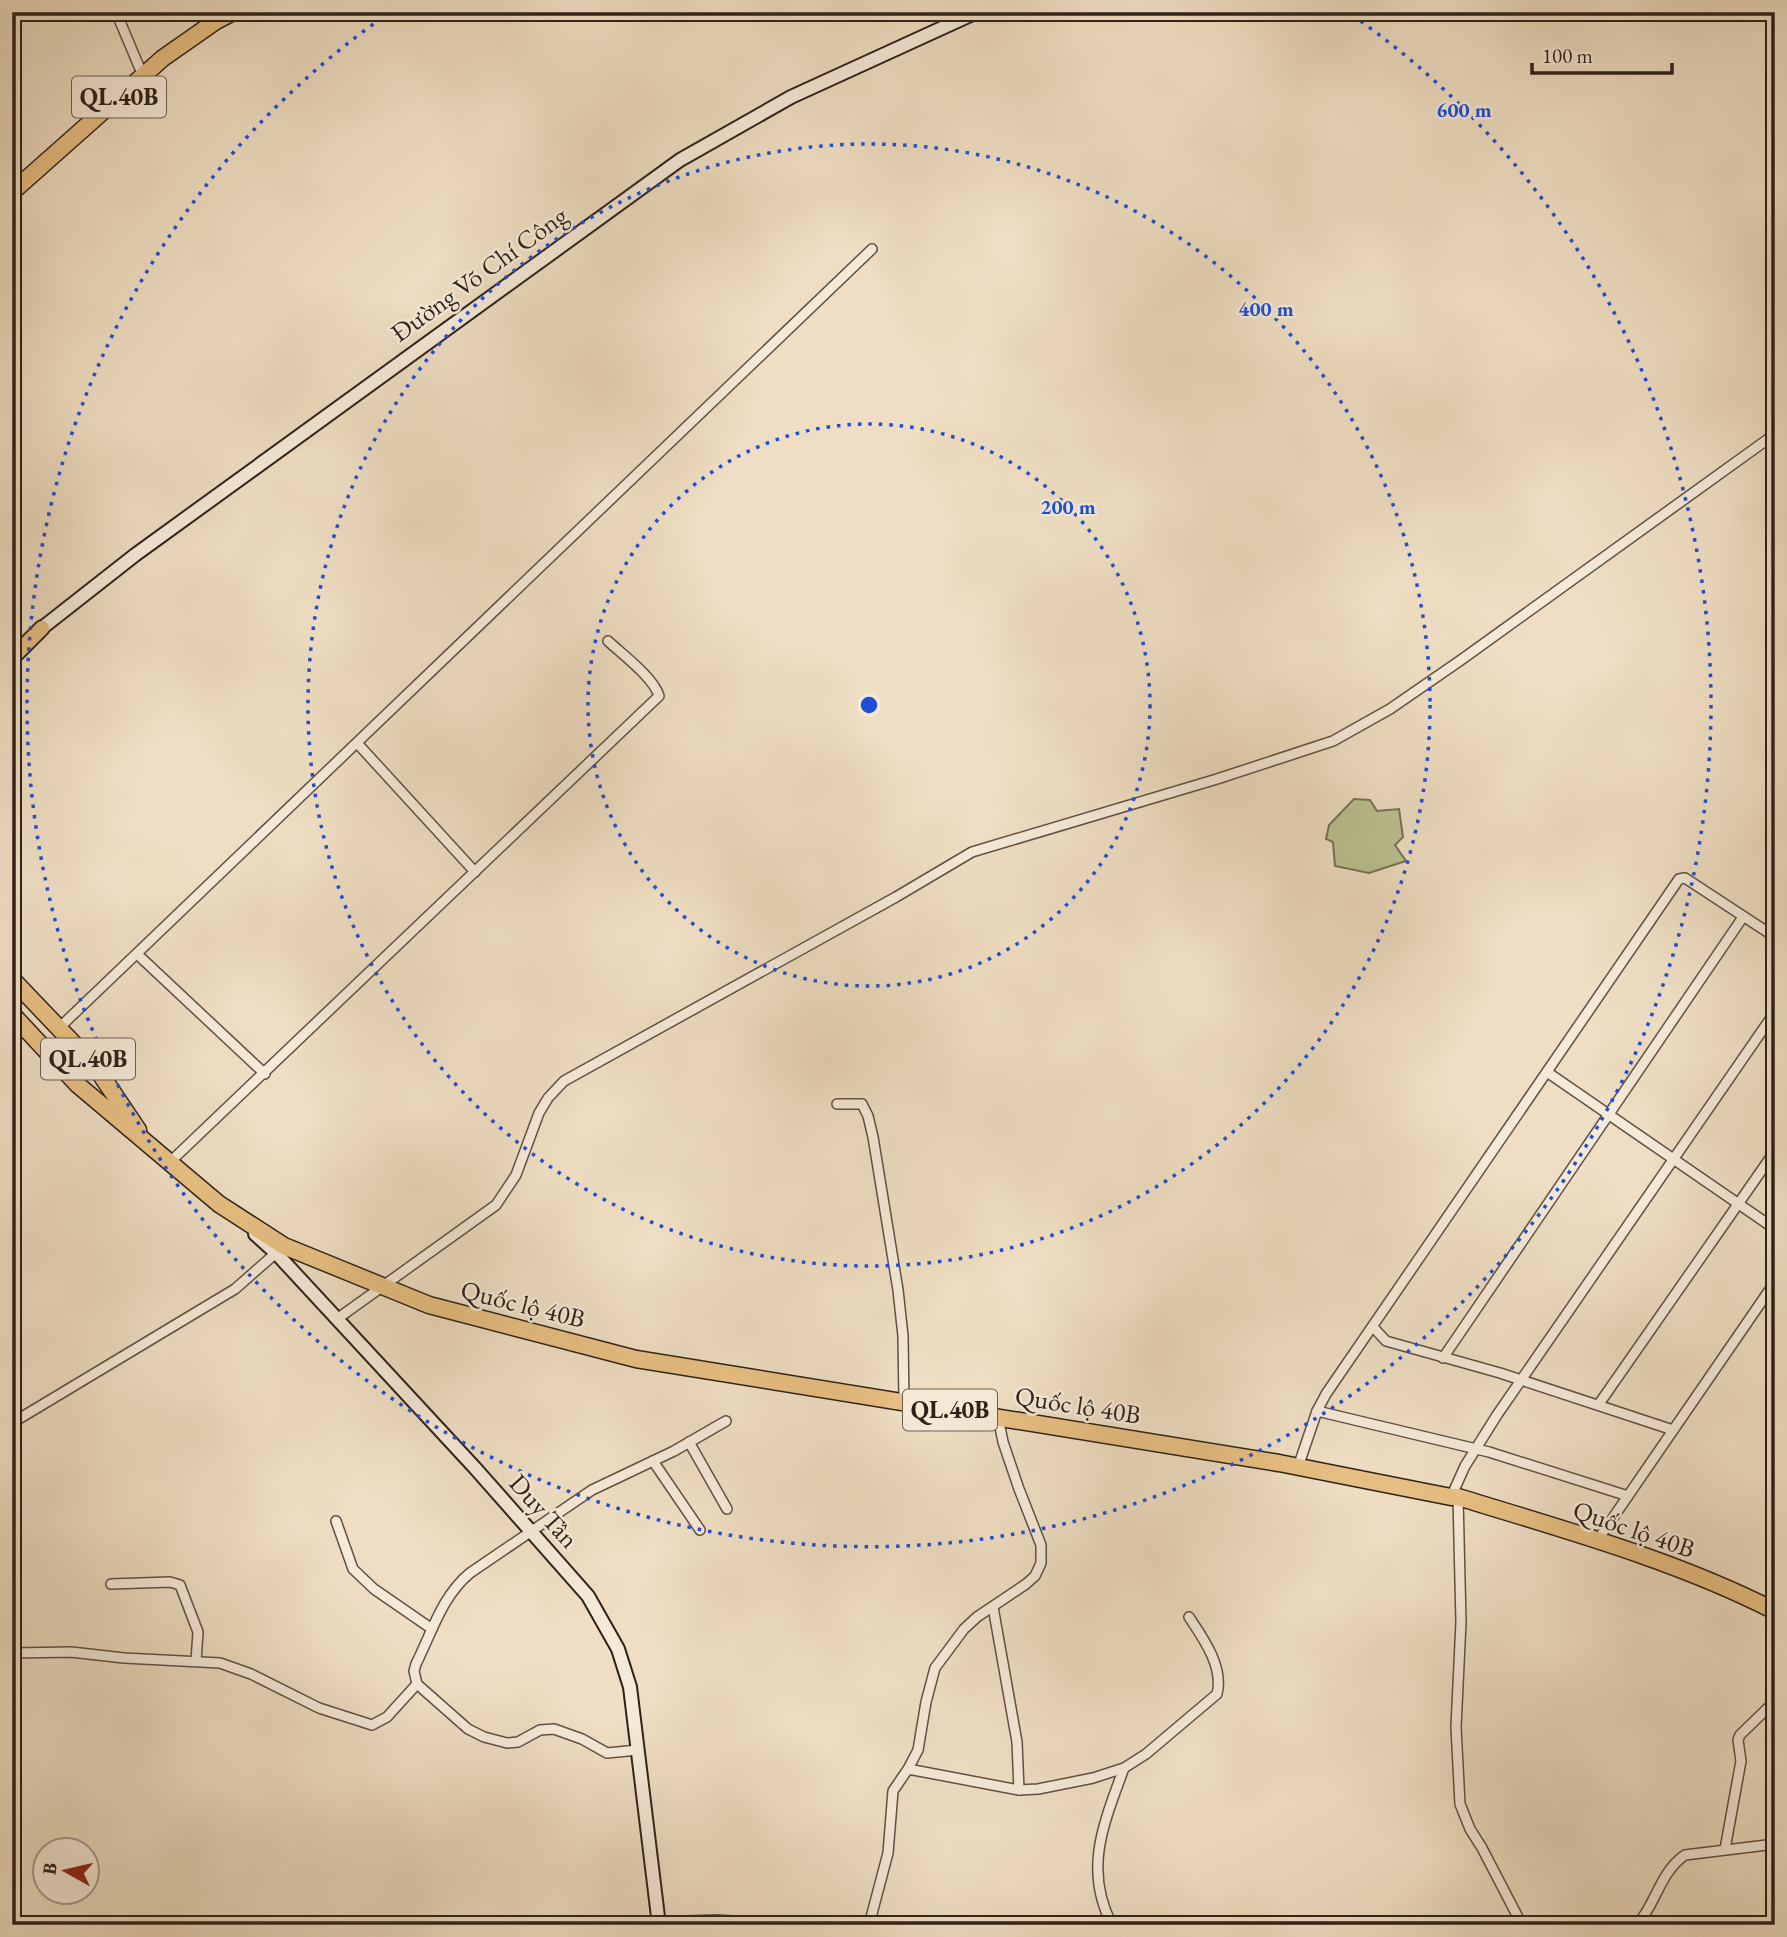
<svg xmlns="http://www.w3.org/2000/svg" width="1787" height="1937" font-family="'EB Garamond',serif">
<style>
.green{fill:#bbc192;stroke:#747256;stroke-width:2}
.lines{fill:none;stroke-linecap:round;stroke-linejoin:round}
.street-casing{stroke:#5e5144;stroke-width:12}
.secondary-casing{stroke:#2d221a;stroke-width:16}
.primary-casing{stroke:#2d221a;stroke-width:18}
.highway-casing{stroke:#2d221a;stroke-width:19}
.street{stroke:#f5ead8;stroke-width:9}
.secondary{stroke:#f5ead8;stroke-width:12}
.primary{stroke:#e8bf82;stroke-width:14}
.highway{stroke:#e8bf82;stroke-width:16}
.ring{fill:none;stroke:#1d4ed8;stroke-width:3.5;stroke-dasharray:3.5 7}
.labels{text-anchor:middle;stroke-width:5;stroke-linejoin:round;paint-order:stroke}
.shield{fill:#f5ead8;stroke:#695e53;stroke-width:2}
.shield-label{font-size:24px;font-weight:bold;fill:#2d221a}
.street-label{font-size:26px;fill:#2d221a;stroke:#f5ead8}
.centre{fill:#1d4ed8;stroke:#f5ead8;stroke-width:3.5}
.ring-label{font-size:21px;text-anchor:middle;font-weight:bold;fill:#1d4ed8;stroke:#f5ead8;stroke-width:5;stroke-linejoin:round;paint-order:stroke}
</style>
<rect width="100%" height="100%" fill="#efdec3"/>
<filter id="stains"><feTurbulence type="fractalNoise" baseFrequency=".00286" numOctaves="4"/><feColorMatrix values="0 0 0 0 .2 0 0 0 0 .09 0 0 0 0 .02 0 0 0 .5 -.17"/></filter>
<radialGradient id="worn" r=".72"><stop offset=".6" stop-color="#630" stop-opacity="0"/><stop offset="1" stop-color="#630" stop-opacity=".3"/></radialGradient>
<polygon class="green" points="1354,799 1370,800 1377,811 1399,809 1403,837 1395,845 1406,861 1369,873 1335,866 1333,842 1326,839 1329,825"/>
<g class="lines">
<defs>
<g id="street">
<polyline points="116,12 143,76"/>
<polyline points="357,743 475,872"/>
<polyline points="137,954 265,1074"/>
<polyline points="59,1028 872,249"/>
<polyline points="1547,1072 1775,1229"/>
<polyline points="837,1104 862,1104 868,1116 873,1137 898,1290 903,1336 904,1402"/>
<path d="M 169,1163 L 659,696 C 654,678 623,655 608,641"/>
<polyline points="337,1319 496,1205 516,1175 539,1113 548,1098 564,1081 896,897 972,852 1217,779 1333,741 1390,709 1461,660 1775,434"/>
<polyline points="1373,1327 1386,1341 1500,1373 1673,1430"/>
<polyline points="1443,1358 1743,917"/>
<polyline points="1599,1404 1775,1151"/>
<polyline points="1317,1411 1489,1452 1628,1496"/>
<polyline points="12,1423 235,1289 276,1253"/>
<polyline points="689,1442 727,1509"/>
<polyline points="653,1461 700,1530"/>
<polyline points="1298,1467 1317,1411 1326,1394 1679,879 1685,878 1775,937"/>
<polyline points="1451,1497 1465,1466 1497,1415 1775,1012"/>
<polyline points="1458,1497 1461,1622 1456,1727 1460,1804 1470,1829 1482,1848 1522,1925"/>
<polyline points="336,1521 353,1569 374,1589 432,1629"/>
<polyline points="1597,1541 1775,1282"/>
<polyline points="111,1584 170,1582 180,1585 198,1632 196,1661"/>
<polyline points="993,1607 1017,1742 1019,1790"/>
<polyline points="12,1653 71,1652 124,1658 220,1663 251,1674 319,1708 372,1725 387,1717 417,1684"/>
<path d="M 638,1750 L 607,1753 L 582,1739 L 554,1729 L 540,1730 L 518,1742 L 507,1743 L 484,1737 L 468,1729 L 417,1684 L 414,1671 L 416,1664 C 432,1632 442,1596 470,1573 L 592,1490 L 674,1451 L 726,1421"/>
<path d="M 908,1769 L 1019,1790 L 1038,1789 L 1093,1778 L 1124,1768 L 1146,1754 L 1217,1694 C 1224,1667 1203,1638 1189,1617"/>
<polyline points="1725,1849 1741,1761 1738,1740 1740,1735 1775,1701"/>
<polyline points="658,1922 716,1920 799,1925"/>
<polyline points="869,1925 888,1853 893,1791 908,1769 918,1750 926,1702 935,1668 964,1629 977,1617 1026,1584 1035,1576 1041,1563 1041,1545 1019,1489 1003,1442 998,1417"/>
<path d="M 1112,1925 C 1083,1869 1104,1823 1124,1768"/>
<path d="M 1637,1925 C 1656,1904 1660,1872 1685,1855 L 1775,1844"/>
</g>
<g id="secondary">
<polyline points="42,628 135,555 680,160 791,97 977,12"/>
<polyline points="255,1234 276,1253 475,1468 588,1596 618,1649 630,1687 659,1925"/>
</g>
<polyline id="primary" points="12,658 42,628"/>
<g id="highway">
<polyline points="12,192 163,58 216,21 233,12"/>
<polyline points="12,979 95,1066 138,1130"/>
<path d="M 12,1014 L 78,1085 L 219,1204 L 284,1246 L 429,1305 L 636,1359 L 1279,1463 L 1451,1497 L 1458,1497 C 1565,1530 1675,1560 1775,1611"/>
</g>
</defs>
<use href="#street" class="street-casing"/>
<use href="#secondary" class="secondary-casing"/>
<use href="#primary" class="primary-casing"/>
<use href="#highway" class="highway-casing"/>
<use href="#street" class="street"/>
<use href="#secondary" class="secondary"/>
<use href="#primary" class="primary"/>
<use href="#highway" class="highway"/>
</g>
<g class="ring">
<circle cx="869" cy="705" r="281"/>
<circle cx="869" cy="705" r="561"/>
<path d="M1352 15A842 842 0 1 1 386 15"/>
</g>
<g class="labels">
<g class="shield">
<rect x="72" y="76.5" width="94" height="41" rx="5"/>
<rect x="41" y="1038.5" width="94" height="41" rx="5"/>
<rect x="903" y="1389.5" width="94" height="41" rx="5"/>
</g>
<g class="shield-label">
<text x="119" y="105">QL.40B</text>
<text x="88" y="1067">QL.40B</text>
<text x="950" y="1418">QL.40B</text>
</g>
<g class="street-label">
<text transform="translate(479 274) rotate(-36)" y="9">Đường Võ Chí Công</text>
<text transform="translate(523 1304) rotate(14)" y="9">Quốc lộ 40B</text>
<text transform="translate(1078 1405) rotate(9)" y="9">Quốc lộ 40B</text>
<text transform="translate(544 1511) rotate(48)" y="9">Duy Tân</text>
<text transform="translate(1634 1529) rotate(19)" y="9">Quốc lộ 40B</text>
</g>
</g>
<circle cx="869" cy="705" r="10" class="centre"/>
<g class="ring-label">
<text x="1464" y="117">600 m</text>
<text x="1266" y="316">400 m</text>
<text x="1068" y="514">200 m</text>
</g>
<rect width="1787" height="1937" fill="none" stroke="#efdec3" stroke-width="42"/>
<rect x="14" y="14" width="1759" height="1909" fill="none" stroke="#2d221a" stroke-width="3.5"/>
<rect x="21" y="21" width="1745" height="1895" fill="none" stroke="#2d221a" stroke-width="2"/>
<g transform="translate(66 1871) rotate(278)"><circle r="33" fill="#f5ead8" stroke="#a59a8c" stroke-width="2"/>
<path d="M0-5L12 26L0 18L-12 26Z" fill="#8f2418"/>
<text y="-10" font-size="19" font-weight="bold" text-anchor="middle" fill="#2d221a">B</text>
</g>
<path d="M1532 63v10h140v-10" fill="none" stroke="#2d221a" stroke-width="3.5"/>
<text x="1542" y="63" font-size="21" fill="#2d221a" stroke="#f5ead8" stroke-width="5" paint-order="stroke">100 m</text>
<rect width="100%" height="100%" filter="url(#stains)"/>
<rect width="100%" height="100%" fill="url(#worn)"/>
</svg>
